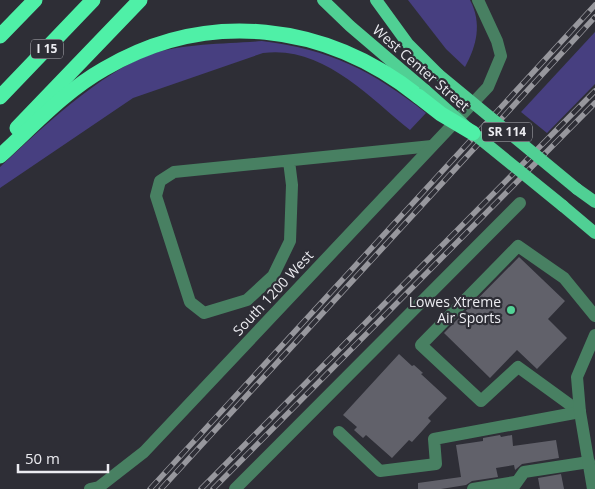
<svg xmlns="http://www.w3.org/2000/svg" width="595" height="489" font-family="'Open Sans',sans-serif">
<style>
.green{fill:#473f80}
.building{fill:#61616a}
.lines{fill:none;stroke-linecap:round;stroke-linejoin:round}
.minor{stroke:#488062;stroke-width:12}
.major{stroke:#50d094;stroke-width:12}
.highway{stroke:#4ff0a7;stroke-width:15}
.rail-casing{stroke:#97979d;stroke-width:5.5}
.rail{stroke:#2e2e36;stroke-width:4;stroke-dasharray:11;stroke-linecap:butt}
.major-bridge{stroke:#50d094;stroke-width:12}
.highway-bridge{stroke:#4ff0a7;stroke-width:15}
.poi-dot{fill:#53d396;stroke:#2e2e36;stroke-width:2}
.labels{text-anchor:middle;stroke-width:4.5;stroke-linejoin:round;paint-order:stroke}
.shield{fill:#2e2e36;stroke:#b3b3b9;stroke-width:1}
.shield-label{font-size:12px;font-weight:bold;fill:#ececf1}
.street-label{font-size:14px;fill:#ececf1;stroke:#2e2e36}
.poi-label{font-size:14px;fill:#ececf1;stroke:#2e2e36;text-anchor:end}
</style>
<rect width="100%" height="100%" fill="#2e2e36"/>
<g class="green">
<path d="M 408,0 L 470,0 C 482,23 477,45 465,67 L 446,49 Z"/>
<polygon points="595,32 595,84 547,133 521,112"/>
<path d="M 262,41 C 329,49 373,71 426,113 L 410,130 C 368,96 322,45 263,53 L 133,98 L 0,188 L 0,167 C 41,129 100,72 152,54 C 184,43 228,44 262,41 Z"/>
</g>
<g class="building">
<polygon points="519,257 565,301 548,319 567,338 537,369 517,350 490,378 444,333"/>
<polygon points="399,354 412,366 414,365 423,373 421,374 447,398 428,418 431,421 423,430 412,442 409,440 392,458 366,435 363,438 354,430 357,427 343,415"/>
<polygon points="500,435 501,437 512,435 513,446 556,440 559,458 522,464 515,470 514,465 496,468 498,477 472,481 466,485 441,489 418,489 418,483 461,477 456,445 483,441 483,438"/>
<polygon points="561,474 564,489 540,489 538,478"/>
</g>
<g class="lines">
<g class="minor">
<polyline points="289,161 292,185 290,241 273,276 247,300 204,313 190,302 156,196 160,181 174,172 432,146"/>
<polyline points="580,412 518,367 481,401 421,345 518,246 564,278 595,316"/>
<polyline points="339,432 380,471 436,464 434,439 580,412"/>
<polyline points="90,489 99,487 144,452 488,87 501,56 497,41 478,0"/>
<polyline points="235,489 520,203"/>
<polyline points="473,489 515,482"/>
<polyline points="512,489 524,472 589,462"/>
<polyline points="593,489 580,412 577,377 595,335"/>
</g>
<g class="major">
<polyline points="323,0 350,26 425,90"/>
<polyline points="376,0 408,44 438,74"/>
<polyline points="577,189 595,202"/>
<polyline points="563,206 595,233"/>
</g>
<g class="highway">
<polyline points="0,36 35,0"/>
<polyline points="0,97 93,0"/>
<polyline points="17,128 140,0"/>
<path d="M 0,156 C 33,126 65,91 104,69 C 208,8 326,23 418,96"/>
</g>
<defs>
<g id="rail">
<polyline points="150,489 595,5"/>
<polyline points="161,489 595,17"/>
<polyline points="201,489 595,91"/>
<polyline points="213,489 595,103"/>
</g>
</defs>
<use href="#rail" class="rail-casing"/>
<use href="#rail" class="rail"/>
<g class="major-bridge">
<polyline points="438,74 577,189"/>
<polyline points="425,90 473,133 563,206"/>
</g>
<polyline class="highway-bridge" points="418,96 441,114 473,133"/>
</g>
<circle class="poi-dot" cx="511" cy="310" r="5"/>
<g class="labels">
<g class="shield">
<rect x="31" y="39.5" width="32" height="19" rx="4"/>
<rect x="482" y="122.5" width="50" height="19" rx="4"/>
</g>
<g class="shield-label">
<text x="47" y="53">I 15</text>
<text x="507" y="136">SR 114</text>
</g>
<g class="street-label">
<text transform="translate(421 68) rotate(41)" y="5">West Center Street</text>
<text transform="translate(273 293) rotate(-47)" y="5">South 1200 West</text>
</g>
<g class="poi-label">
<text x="501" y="307">Lowes Xtreme<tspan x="501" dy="16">Air Sports</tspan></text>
</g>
</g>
<path d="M18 464v8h90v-8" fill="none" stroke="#ececf1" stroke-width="2.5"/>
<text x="25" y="464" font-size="15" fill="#ececf1" stroke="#2e2e36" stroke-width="4" paint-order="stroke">50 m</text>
</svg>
